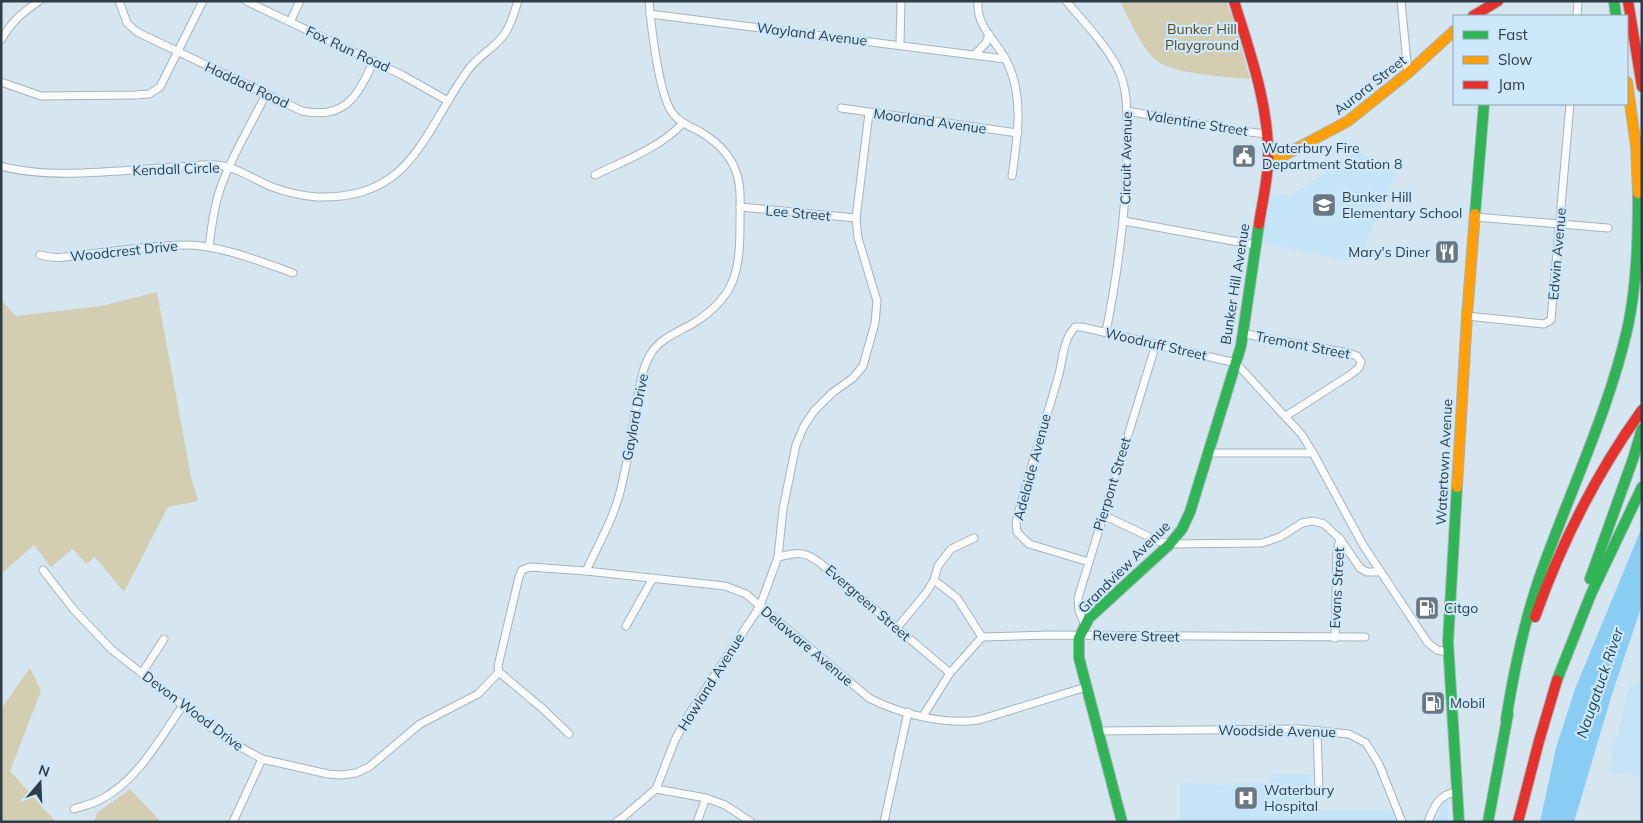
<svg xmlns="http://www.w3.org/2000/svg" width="1643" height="823" font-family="Mulish,sans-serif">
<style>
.built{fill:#c6e4f8}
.green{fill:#d3cdb2}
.water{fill:#89cdf4}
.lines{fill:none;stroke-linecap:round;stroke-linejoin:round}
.street-casing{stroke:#a6b3bb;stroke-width:9}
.fast-casing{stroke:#a6b3bb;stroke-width:12}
.slow-casing{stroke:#a6b3bb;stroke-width:12}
.jam-casing{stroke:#a6b3bb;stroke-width:12}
.street{stroke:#f9fbfd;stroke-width:7}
.fast{stroke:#30b455;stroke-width:10}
.slow{stroke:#ff9f0a;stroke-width:10}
.jam{stroke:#e5322d;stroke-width:10}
.labels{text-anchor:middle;stroke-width:4.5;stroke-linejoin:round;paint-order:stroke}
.park-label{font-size:14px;fill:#584a24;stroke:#cce8fa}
.street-label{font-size:14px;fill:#2f3d46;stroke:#cce8fa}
.poi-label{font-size:14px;fill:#2f3d46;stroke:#cce8fa;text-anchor:start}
.water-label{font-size:15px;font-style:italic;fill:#1a4157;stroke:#cce8fa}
</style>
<rect width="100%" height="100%" fill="#d6e6f0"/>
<g class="built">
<polygon points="1356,149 1389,171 1396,172 1359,260 1348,257 1348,261 1261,243 1268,192 1289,196 1330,170 1329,169"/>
<polygon points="1642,672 1642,777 1610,772 1613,741 1617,737 1629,687 1639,683"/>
<polygon points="1271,774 1311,774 1312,810 1392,810 1397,822 1180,822 1180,783 1234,785 1234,783 1270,783"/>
<polygon points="1448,799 1449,822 1436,822 1441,808"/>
</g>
<g class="green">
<path d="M 1120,1 L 1226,1 L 1235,23 L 1250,79 C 1227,77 1172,74 1156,60 C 1140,46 1130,20 1120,1 Z"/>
<polygon points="157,292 191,477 198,501 168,507 124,592 95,557 86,564 73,549 51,567 34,545 1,574 1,300 16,316 101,306"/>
<polygon points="30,668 41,691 10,771 56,822 1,822 1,709"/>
<polygon points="130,789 161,822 94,822 97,813"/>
</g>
<polygon class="water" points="1642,527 1642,605 1612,694 1574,822 1540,822 1556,748 1575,689"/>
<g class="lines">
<defs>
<g id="street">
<path d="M 119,1 L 127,23 L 137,32 L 302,111 C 346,120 357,96 374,61"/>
<polyline points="246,1 402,75 448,101"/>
<path d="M 978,1 C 976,30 999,41 1009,66 C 1024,101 1017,140 1012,176"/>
<path d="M 1066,1 C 1083,21 1109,48 1119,71 C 1128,91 1127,114 1127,135 C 1128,202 1119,266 1106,332"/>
<polyline points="1401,1 1408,73"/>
<polyline points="650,14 1005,59"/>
<polyline points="1577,16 1578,1"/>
<polyline points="290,22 300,1"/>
<path d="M 1,40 C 12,21 21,14 39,1"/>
<polyline points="900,44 901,1"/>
<polyline points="975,54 986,43 989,34"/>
<polyline points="1,82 41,96 135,95 149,94 160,87 203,1"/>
<polyline points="841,108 1018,133"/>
<polyline points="1127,111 1232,130 1267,134"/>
<path d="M 1,166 C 50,180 123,170 175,167 C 188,167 203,164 216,165 C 235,166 255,180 272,187 C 286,192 302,196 317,197 C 412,200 422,134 468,70 C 478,56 493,49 503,36 C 511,26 514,13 518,1"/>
<path d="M 595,175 C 625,160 660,148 683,123"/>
<polyline points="740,207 856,218"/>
<polyline points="1475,217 1608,228"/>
<polyline points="1124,221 1255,245"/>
<path d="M 209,247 C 211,230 213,213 218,196 C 227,164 251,125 266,94"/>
<path d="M 40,255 C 60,260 68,256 88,254 C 121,251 154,245 187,245 C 220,245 262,262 293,273"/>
<polyline points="1467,316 1544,324 1551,320 1570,104"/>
<polyline points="1243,333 1264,338 1349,353 1357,356 1361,362 1359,368 1350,375 1286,416"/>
<polyline points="1209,453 1313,453"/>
<polyline points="1103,515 1158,541 1170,544 1262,543 1280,537 1302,523 1313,521 1324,524 1340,539 1360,568 1367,572 1380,572"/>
<path d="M 778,557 C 797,553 802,550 819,562 L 950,673"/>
<path d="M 1089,562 L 1029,544 L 1017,532 L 1016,523 C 1028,473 1045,424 1059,374 C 1063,358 1063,340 1075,327 L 1082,327 L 1236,363 L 1302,435 L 1313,453 L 1363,545 L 1428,643 L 1437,650 L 1447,652"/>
<polyline points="43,570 74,610 112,650 226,739 262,759 328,774 342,775 356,773 369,767 420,724 478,694 499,672"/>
<path d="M 586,571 C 599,543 616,514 622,484 C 627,463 631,442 634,421 C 638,398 639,375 650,355 C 659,339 678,332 692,324 C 737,297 740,269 740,221 C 740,209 741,195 739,183 C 735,159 720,143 699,131 C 690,127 680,122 674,115 C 659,99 651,25 649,1"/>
<polyline points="934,580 957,598 982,637 1049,635 1365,637"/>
<polyline points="1085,625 1079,611 1078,598 1156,344"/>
<polyline points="626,626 653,578"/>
<polyline points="897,628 926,593 934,580 938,566 951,549 974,538"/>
<polyline points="1335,638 1337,551 1340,539"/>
<polyline points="142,673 164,639"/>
<polyline points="923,716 950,673 982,637"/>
<polyline points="1317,730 1319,791"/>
<polyline points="1099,731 1299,729 1349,734 1366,743 1379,764 1402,822"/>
<path d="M 569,734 L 543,709 L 499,672 L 498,666 L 519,577 L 522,570 L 530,567 L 586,571 L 725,586 L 746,594 L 869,698 C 900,714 944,725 979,720 L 1086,687"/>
<polyline points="656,789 706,798 725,805 751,822"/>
<path d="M 74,809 C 82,806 92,804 100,800 C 138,780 159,740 183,705"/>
<polyline points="233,822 262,759"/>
<polyline points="616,822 622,818 656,789 675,740 688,716 760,606 778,557 783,509 796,445 804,426 814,411 832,393 853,378 863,366 875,323 877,301 858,238 856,218 869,113"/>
<polyline points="697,822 706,798"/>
<polyline points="884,822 908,712"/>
<path d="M 1428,822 C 1434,806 1439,794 1457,792"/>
</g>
<g id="fast">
<polyline points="1614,1 1616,16"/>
<polyline points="1475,214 1484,104"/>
<polyline points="1457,487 1448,642 1459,822"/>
<polyline points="1590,579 1633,459 1642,429"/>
<polyline points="1557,680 1591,594 1642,487"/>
<path d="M 1506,720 C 1514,670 1524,621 1541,573 C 1570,491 1609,411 1628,326 C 1637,283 1638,237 1638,193"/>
<polyline points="1122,822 1079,658 1079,638 1089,618 1170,544 1182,529 1190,512 1241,346 1259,224"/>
<polyline points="1488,822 1508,714"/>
</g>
<g id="slow">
<polyline points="1627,82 1636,146 1638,193"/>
<polyline points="1268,164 1348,121 1408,73 1454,31"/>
<polyline points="1457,487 1467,316 1475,214"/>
</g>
<g id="jam">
<path d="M 1234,1 C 1250,53 1270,107 1268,163 C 1267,183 1262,204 1259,224"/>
<polyline points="1628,1 1642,87"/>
<polyline points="1473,16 1498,1"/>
<path d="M 1535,617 C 1562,541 1595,475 1642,410"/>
<polyline points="1518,822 1539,741 1557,680"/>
</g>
</defs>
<use href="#street" class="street-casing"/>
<use href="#fast" class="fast-casing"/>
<use href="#slow" class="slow-casing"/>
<use href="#jam" class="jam-casing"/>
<use href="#street" class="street"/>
<use href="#fast" class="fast"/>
<use href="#slow" class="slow"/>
<use href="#jam" class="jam"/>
</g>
<defs>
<symbol id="civic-square" viewBox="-11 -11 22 22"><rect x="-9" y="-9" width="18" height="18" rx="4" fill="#697882" stroke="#cce8fa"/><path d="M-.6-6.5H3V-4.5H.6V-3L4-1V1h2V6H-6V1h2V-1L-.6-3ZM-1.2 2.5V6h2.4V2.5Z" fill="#fff"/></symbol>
<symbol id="school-square" viewBox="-11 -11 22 22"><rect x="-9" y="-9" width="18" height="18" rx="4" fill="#697882" stroke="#cce8fa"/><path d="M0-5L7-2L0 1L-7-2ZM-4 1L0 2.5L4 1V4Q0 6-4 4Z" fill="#fff"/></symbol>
<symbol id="restaurant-square" viewBox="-11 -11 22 22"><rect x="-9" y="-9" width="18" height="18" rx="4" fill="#697882" stroke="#cce8fa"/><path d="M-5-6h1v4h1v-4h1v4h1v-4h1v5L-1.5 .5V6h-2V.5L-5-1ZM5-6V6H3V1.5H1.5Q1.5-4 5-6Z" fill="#fff"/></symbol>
<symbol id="fuel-square" viewBox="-11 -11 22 22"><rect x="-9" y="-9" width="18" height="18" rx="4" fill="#697882" stroke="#cce8fa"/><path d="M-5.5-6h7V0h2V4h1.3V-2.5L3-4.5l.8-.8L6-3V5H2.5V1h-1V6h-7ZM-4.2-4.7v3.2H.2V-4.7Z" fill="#fff"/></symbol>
<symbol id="hospital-square" viewBox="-11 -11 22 22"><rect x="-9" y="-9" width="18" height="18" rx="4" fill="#697882" stroke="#cce8fa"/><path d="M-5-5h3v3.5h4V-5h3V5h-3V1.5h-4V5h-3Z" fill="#fff"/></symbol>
</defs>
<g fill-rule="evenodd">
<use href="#civic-square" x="1230" y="142" width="28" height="28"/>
<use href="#school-square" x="1310" y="191" width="28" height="28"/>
<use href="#restaurant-square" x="1433" y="238" width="28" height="28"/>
<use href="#fuel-square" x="1413" y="594" width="28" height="28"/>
<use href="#fuel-square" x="1419" y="689" width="28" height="28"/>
<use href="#hospital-square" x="1232" y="784" width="28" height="28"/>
</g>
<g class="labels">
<g class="park-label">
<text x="1202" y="34">Bunker Hill<tspan x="1202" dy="16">Playground</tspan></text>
</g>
<g class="street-label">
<text transform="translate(812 34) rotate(7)" y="5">Wayland Avenue</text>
<text transform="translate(348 49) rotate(25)" y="5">Fox Run Road</text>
<text transform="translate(247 85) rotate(25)" y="5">Haddad Road</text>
<text transform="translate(1370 85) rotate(-38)" y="5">Aurora Street</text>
<text transform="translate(930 121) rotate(8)" y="5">Moorland Avenue</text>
<text transform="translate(1197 123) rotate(9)" y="5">Valentine Street</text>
<text transform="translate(1126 158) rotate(-89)" y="5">Circuit Avenue</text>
<text transform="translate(176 169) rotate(-2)" y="5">Kendall Circle</text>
<text transform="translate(798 213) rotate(5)" y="5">Lee Street</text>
<text transform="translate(124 251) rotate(-6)" y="5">Woodcrest Drive</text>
<text transform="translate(1557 254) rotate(-85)" y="5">Edwin Avenue</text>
<text transform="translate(1235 284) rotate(-81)" y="5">Bunker Hill Avenue</text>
<text transform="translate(1156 344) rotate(13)" y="5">Woodruff Street</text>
<text transform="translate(1303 345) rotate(11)" y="5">Tremont Street</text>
<text transform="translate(635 417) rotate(-79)" y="5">Gaylord Drive</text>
<text transform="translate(1444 462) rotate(-87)" y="5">Watertown Avenue</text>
<text transform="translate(1032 467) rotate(-75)" y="5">Adelaide Avenue</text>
<text transform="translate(1112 484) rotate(-73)" y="5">Pierpont Street</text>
<text transform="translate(1124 567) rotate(-45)" y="5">Grandview Avenue</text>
<text transform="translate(1337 588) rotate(-87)" y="5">Evans Street</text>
<text transform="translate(868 603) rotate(41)" y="5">Evergreen Street</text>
<text transform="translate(1136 636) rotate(1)" y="5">Revere Street</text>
<text transform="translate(807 646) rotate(40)" y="5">Delaware Avenue</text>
<text transform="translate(711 682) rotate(-58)" y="5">Howland Avenue</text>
<text transform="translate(193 711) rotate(37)" y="5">Devon Wood Drive</text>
<text transform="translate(1277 731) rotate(1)" y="5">Woodside Avenue</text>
</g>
<g class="poi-label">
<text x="1262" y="153">Waterbury Fire<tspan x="1262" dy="16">Department Station 8</tspan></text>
<text x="1342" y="202">Bunker Hill<tspan x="1342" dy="16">Elementary School</tspan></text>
<text x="1430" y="257" text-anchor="end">Mary's Diner</text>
<text x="1444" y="613">Citgo</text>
<text x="1450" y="708">Mobil</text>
<text x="1264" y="795">Waterbury<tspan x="1264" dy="16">Hospital</tspan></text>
</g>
<g class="water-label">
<text transform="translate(1600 683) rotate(-71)" y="5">Naugatuck River</text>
</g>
</g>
<rect width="1643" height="823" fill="none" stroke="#2f3d46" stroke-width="5"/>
<rect x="1453" y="15" width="175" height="90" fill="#cce8fa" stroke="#8da4b2"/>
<rect x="1463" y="31" width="25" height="8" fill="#30b455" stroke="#8da4b2"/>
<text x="1498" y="40" font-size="15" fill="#2f3d46">Fast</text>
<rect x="1463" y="56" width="25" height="8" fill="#ff9f0a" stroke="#8da4b2"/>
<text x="1498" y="65" font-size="15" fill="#2f3d46">Slow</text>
<rect x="1463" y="81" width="25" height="8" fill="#e5322d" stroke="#8da4b2"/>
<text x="1498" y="90" font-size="15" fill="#2f3d46">Jam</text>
<g transform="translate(40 783) rotate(19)" stroke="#cce8fa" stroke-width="4" paint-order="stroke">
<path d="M0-4L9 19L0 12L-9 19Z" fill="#2f3d46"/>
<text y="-8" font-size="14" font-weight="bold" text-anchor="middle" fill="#2f3d46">N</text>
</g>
</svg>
